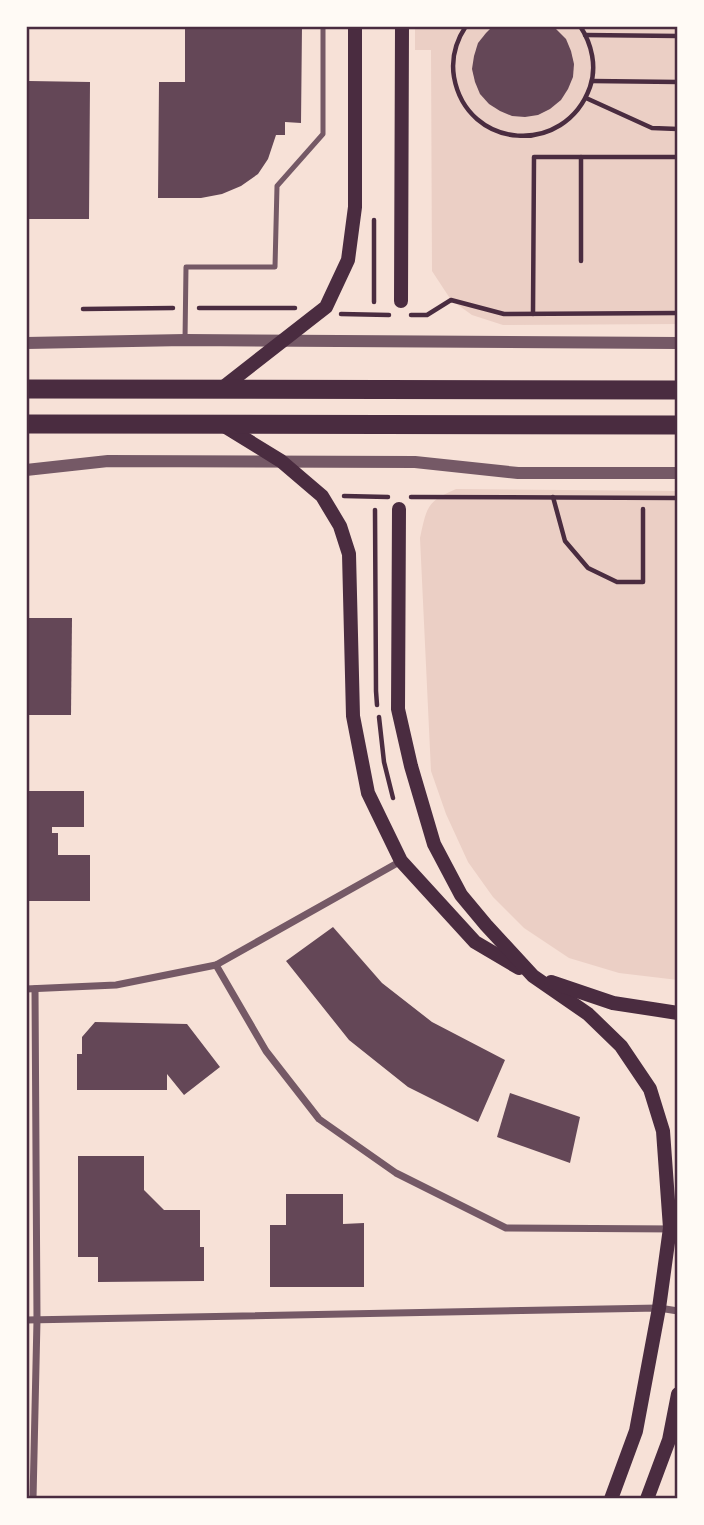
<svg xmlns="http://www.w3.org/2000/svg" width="704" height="1525" font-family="Karla,sans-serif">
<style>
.green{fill:#ebcfc5}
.building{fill:#644757}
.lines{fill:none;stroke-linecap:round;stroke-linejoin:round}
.path{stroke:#4a2c40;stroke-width:4.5}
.service{stroke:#755966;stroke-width:5}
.minor{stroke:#755966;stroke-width:7}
.tertiary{stroke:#755966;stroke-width:12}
.secondary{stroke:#4a2c40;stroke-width:14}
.trunk{stroke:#4a2c40;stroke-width:19}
.neatline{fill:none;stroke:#4a2c40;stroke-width:2.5}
</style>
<rect width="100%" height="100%" fill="#f7e1d7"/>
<g class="green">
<polygon points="415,26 678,26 678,324 503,325 472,315 451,300 432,271 431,50 415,50"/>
<path d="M 456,489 L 678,491 L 678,980 L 619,973 L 569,958 L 524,928 L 493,897 L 468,862 L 446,814 L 431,771 L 420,538 C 427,507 426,502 456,489 Z"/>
</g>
<g class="building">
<polygon points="185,26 302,26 301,123 285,122 285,135 276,135 268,159 258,174 241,186 222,194 201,198 158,198 159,82 185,82"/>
<polygon points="493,26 553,26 566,39 571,51 574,64 573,77 568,89 561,100 550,109 538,115 525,117 512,116 500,111 489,104 480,94 475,82 472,69 474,56 478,43 486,33"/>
<polygon points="29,81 90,82 89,219 26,219 26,120 29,120"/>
<polygon points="26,618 72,618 71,715 26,715"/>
<polygon points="26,791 84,791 84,827 52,827 52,833 58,833 58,855 90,855 90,901 26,901"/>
<polygon points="333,927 382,983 432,1022 505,1060 478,1122 408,1087 349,1040 286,961"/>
<polygon points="95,1022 187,1024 220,1067 184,1095 167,1074 167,1090 77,1090 77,1054 82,1054 82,1037"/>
<polygon points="510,1093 580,1117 570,1163 497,1137"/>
<polygon points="78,1156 144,1156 144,1190 164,1210 200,1210 200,1247 204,1247 204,1281 98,1282 98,1257 78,1257"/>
<polygon points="286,1194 343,1194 343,1224 364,1223 364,1287 270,1287 270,1225 286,1225"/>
</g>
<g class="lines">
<g class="path">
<path d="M 466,26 C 456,41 451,59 454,77 C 467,150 565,157 590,87 C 597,67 592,44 580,26"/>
<polyline points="585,35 678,36"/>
<polyline points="592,81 678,82"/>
<polyline points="586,98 652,128 678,129"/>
<polyline points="374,220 374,302"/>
<polyline points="581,261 581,157"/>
<polyline points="199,308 295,308"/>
<polyline points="83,309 173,308"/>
<polyline points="341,314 389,315"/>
<polyline points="533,314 534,157 678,157"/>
<polyline points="411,315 427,315 451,300 504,314 678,313"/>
<polyline points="344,496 388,497"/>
<polyline points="411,497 678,498"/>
<polyline points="553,497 565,541 588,568 617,582 643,582 643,509"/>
<polyline points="375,510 376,691 377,705"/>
<polyline points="379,717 384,762 393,798"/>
</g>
<polyline class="service" points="185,340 186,267 275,267 277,186 323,134 323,26"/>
<g class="minor">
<polyline points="216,965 266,1051 319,1119 396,1173 506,1228 678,1229"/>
<polyline points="26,989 116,985 216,965 401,861"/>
<polyline points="26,1320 659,1308 678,1311"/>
<polyline points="33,1499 37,1320 35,989"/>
</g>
<g class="tertiary">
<polyline points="26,343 185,340 678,343"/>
<polyline points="26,470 108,461 415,462 518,473 678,473"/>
</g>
<g class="secondary">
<polyline points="401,301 402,26"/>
<polyline points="221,389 326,307 348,260 355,207 355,26"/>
<polyline points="221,424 281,461 322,496 340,526 349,554 353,716 368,793 401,861 475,942 519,968"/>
<polyline points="399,509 398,709 411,766 434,844 461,895 486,925 533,976 588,1014 621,1046 650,1089 663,1131 670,1228 659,1308 636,1431 611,1499"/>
<polyline points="551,982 613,1003 678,1013"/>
<polyline points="647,1499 669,1440 678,1394"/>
</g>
<g class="trunk">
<polyline points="26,389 678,390"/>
<polyline points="26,424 678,425"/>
</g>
</g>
<rect width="704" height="1525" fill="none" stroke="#fffaf5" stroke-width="56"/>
<rect x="28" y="28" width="648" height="1469" class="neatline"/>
</svg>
